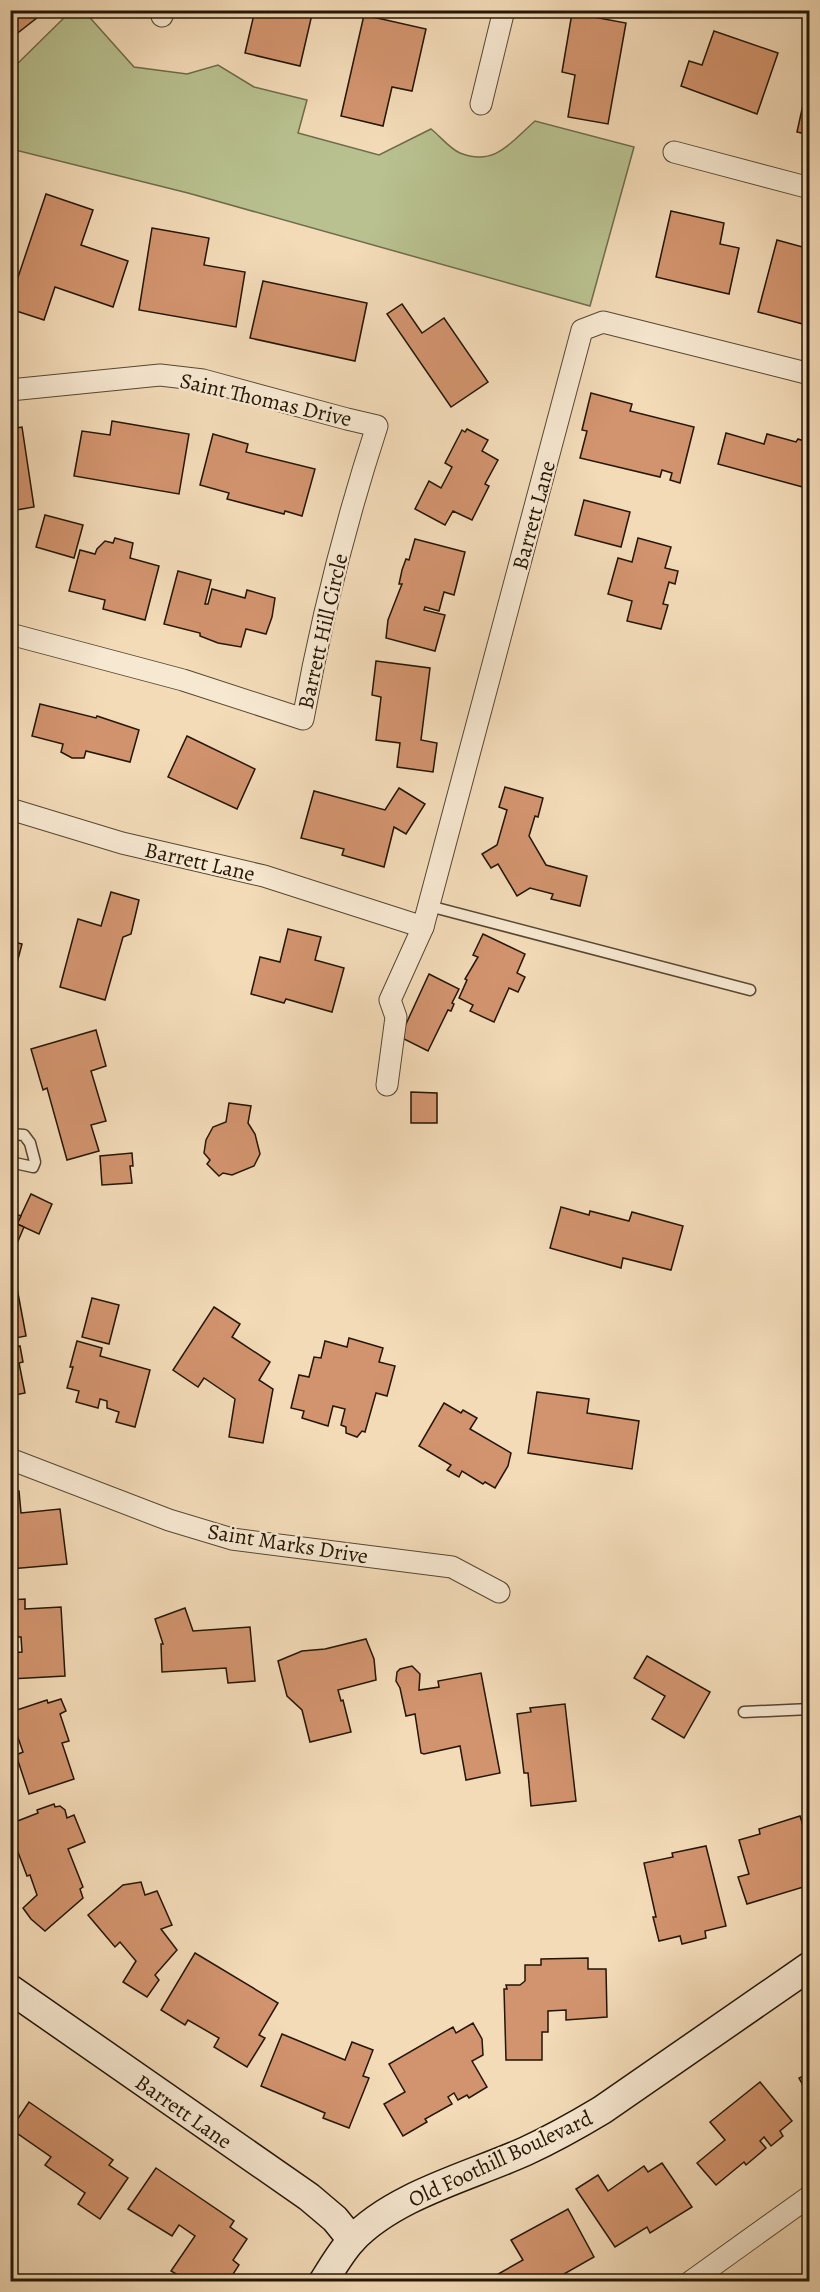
<svg xmlns="http://www.w3.org/2000/svg" width="820" height="2292" font-family="Alegreya,serif">
<style>
.green{fill:#b9c190;stroke:#6e6c4a;stroke-width:1.5}
.building{fill:#d2946e;stroke:#231604;stroke-width:1.5}
.lines{fill:none;stroke-linecap:round;stroke-linejoin:round}
.lane-casing{stroke:#574731;stroke-width:13}
.street-casing{stroke:#574731;stroke-width:23}
.secondary-casing{stroke:#231604;stroke-width:31}
.lane{stroke:#f7e8d1;stroke-width:10}
.street{stroke:#f7e8d1;stroke-width:21}
.secondary{stroke:#f7e8d1;stroke-width:28}
.labels{text-anchor:middle;stroke-width:4.5;stroke-linejoin:round;paint-order:stroke}
.street-label{font-size:22px;fill:#231604;stroke:#f7e8d1}
</style>
<rect width="100%" height="100%" fill="#f3dbb8"/>
<filter id="stains"><feTurbulence type="fractalNoise" baseFrequency=".00333" numOctaves="4"/><feColorMatrix values="0 0 0 0 .2 0 0 0 0 .09 0 0 0 0 .02 0 0 0 .5 -.17"/></filter>
<radialGradient id="worn" r=".72"><stop offset=".6" stop-color="#630" stop-opacity="0"/><stop offset="1" stop-color="#630" stop-opacity=".3"/></radialGradient>
<path class="green" d="M 71,11 L 84,11 L 134,67 L 187,74 L 218,65 L 254,87 L 307,100 L 298,133 L 379,155 L 431,129 C 440,136 450,149 460,153 C 495,167 511,142 535,121 L 634,147 L 590,306 L 188,193 L 11,149 L 11,70 Z"/>
<g class="building">
<polygon points="10,10 47,10 10,39"/>
<polygon points="255,10 313,10 300,66 245,53"/>
<polygon points="572,13 626,23 608,124 568,117 575,75 562,72"/>
<polygon points="364,15 426,29 412,91 392,87 383,126 341,116"/>
<polygon points="714,31 778,53 757,114 681,86 689,61 702,65"/>
<polygon points="810,73 810,135 797,132"/>
<polygon points="46,194 93,210 81,245 128,261 113,307 55,287 44,320 10,309 10,301"/>
<polygon points="671,211 724,223 720,244 739,248 729,294 656,277"/>
<polygon points="152,228 209,238 204,265 245,272 236,327 139,310"/>
<polygon points="777,240 810,249 810,326 758,312"/>
<polygon points="263,281 367,303 355,361 250,338"/>
<polygon points="402,304 422,333 444,318 488,382 451,407 387,314"/>
<polygon points="591,393 632,404 630,411 694,427 680,483 670,480 672,473 662,470 660,477 580,458 587,431 582,430"/>
<polygon points="112,421 189,434 179,494 74,476 82,431 110,435"/>
<polygon points="22,427 34,507 10,511 10,429"/>
<polygon points="467,429 488,440 482,451 498,460 485,484 489,486 472,520 453,511 445,525 415,509 429,481 441,488 452,467 445,463 462,430 465,432"/>
<polygon points="726,433 764,444 767,434 796,442 798,439 804,441 805,444 810,445 810,489 718,464"/>
<polygon points="213,434 248,444 246,452 315,469 302,516 285,511 284,514 227,499 229,493 200,485"/>
<polygon points="584,500 630,512 621,547 575,535"/>
<polygon points="45,515 83,525 74,558 36,547"/>
<polygon points="115,538 133,543 130,558 159,566 145,620 103,609 105,600 69,591 80,550 95,554 97,549 105,541 113,543"/>
<polygon points="638,538 671,547 665,568 678,571 675,584 669,582 663,604 668,605 661,629 627,621 632,601 608,594 618,558 632,562"/>
<polygon points="415,539 465,552 454,595 444,592 439,611 425,607 424,610 445,615 435,651 386,638 388,620 402,584 399,584 402,570 406,559 409,560"/>
<polygon points="178,571 211,580 205,604 208,604 212,589 245,598 247,590 275,598 272,617 266,634 246,629 241,647 218,643 200,636 200,633 164,624"/>
<polygon points="376,661 430,668 421,740 437,743 433,772 397,767 400,743 376,740 381,697 372,695"/>
<polygon points="40,704 96,718 97,716 139,730 130,762 86,751 84,758 72,758 61,752 63,744 32,736"/>
<polygon points="187,736 255,769 237,809 168,777"/>
<polygon points="505,787 543,798 538,817 535,816 529,836 546,865 587,876 580,906 551,899 553,894 530,888 517,896 498,864 491,868 482,854 497,845 507,810 499,807"/>
<polygon points="399,788 425,804 406,834 394,827 384,867 342,855 344,849 301,838 314,791 385,810"/>
<polygon points="111,892 139,900 131,934 123,937 105,1000 60,987 78,919 101,926"/>
<polygon points="288,929 321,937 315,960 344,968 332,1012 286,999 284,1003 251,994 260,957 280,962"/>
<polygon points="483,934 525,954 517,973 525,977 518,992 509,988 494,1022 470,1011 473,1005 459,998 467,980 465,979 478,957 473,955"/>
<polygon points="10,941 22,944 14,974 10,973"/>
<polygon points="429,974 459,989 452,1003 454,1004 451,1011 448,1010 428,1051 400,1037"/>
<polygon points="96,1030 106,1066 91,1071 106,1121 91,1125 99,1151 67,1160 47,1088 43,1090 31,1049"/>
<polygon points="411,1092 437,1093 437,1123 411,1123"/>
<polygon points="229,1103 251,1106 248,1123 255,1134 260,1154 254,1166 232,1175 223,1173 219,1176 207,1164 210,1160 204,1153 206,1140 213,1127 226,1122"/>
<polygon points="132,1153 133,1166 130,1166 132,1183 102,1185 100,1156"/>
<polygon points="31,1194 52,1204 39,1234 17,1224"/>
<polygon points="561,1207 589,1215 590,1211 629,1221 632,1212 683,1226 671,1270 623,1258 621,1268 550,1248"/>
<polygon points="10,1212 21,1216 17,1224 24,1227 10,1260"/>
<polygon points="17,1288 26,1336 15,1338 16,1347 20,1346 23,1362 19,1363 25,1393 10,1396 10,1289"/>
<polygon points="92,1298 119,1305 109,1344 82,1337"/>
<polygon points="214,1307 240,1324 232,1337 270,1362 259,1380 273,1389 263,1443 229,1437 235,1399 204,1378 198,1387 173,1370"/>
<polygon points="349,1338 383,1348 379,1362 395,1366 387,1396 376,1393 365,1432 362,1431 357,1437 346,1433 346,1427 341,1425 345,1409 333,1406 328,1426 302,1418 304,1411 291,1408 299,1375 309,1377 314,1357 321,1358 325,1341 347,1347"/>
<polygon points="77,1341 102,1348 100,1356 150,1370 135,1427 116,1422 119,1412 107,1408 107,1401 100,1399 98,1408 76,1402 79,1391 67,1388 73,1367 70,1367"/>
<polygon points="537,1392 589,1399 587,1413 639,1421 632,1469 528,1453"/>
<polygon points="444,1403 461,1413 463,1410 477,1418 470,1429 511,1453 508,1466 495,1488 485,1482 483,1484 462,1471 459,1477 447,1470 451,1465 419,1446"/>
<polygon points="19,1491 21,1513 60,1509 67,1564 10,1569 10,1492"/>
<polygon points="25,1599 25,1609 61,1607 65,1676 10,1679 10,1653 22,1652 21,1637 10,1637 10,1600"/>
<polygon points="185,1608 193,1631 250,1627 255,1681 228,1683 226,1668 162,1672 161,1644 163,1644 155,1619"/>
<polygon points="366,1639 374,1659 376,1680 338,1690 341,1701 343,1700 351,1732 310,1742 302,1710 287,1696 278,1661 302,1651 325,1649"/>
<polygon points="647,1656 710,1692 684,1738 652,1719 665,1696 634,1678"/>
<polygon points="412,1666 420,1674 419,1690 439,1687 438,1681 481,1673 500,1773 466,1780 460,1746 424,1754 421,1753 415,1714 406,1716 400,1688 396,1681 397,1672 400,1669"/>
<polygon points="61,1699 66,1711 60,1714 69,1741 62,1743 74,1779 29,1794 16,1755 23,1752 15,1729 10,1729 10,1702 17,1702 17,1710 47,1700 48,1703"/>
<polygon points="565,1704 576,1801 531,1806 528,1773 524,1773 517,1714 531,1712 530,1708"/>
<polygon points="54,1804 55,1807 60,1806 65,1810 67,1818 74,1815 85,1842 68,1849 83,1887 80,1889 83,1898 45,1931 31,1919 23,1908 37,1895 30,1875 27,1876 13,1839 16,1838 10,1824 38,1813 37,1810"/>
<polygon points="800,1816 810,1846 810,1867 806,1869 810,1885 747,1904 738,1877 749,1874 739,1840 760,1834 759,1829"/>
<polygon points="706,1846 726,1926 705,1931 706,1938 682,1944 680,1936 659,1941 653,1917 656,1917 644,1863 673,1857 672,1853"/>
<polygon points="141,1882 145,1895 157,1891 172,1925 161,1929 177,1950 155,1975 159,1980 147,1997 123,1982 136,1961 120,1942 115,1947 88,1915 123,1885"/>
<polygon points="195,1953 278,2003 259,2035 265,2038 247,2067 214,2047 219,2038 188,2020 185,2025 161,2010"/>
<polygon points="588,1958 588,1969 606,1969 607,2017 566,2020 566,2010 548,2011 548,2032 542,2032 542,2060 506,2060 504,1989 507,1989 506,1985 520,1985 525,1981 525,1965 541,1965 541,1959"/>
<polygon points="473,2023 482,2039 483,2055 472,2061 487,2087 469,2098 467,2095 458,2100 454,2093 448,2097 452,2104 425,2119 427,2122 403,2136 384,2104 405,2092 389,2064 453,2027 456,2033"/>
<polygon points="282,2034 345,2060 352,2042 373,2050 363,2076 369,2078 349,2128 323,2118 325,2113 261,2086"/>
<polygon points="810,2073 810,2098 799,2078"/>
<polygon points="760,2082 792,2121 780,2131 783,2136 771,2146 764,2137 760,2141 766,2148 746,2165 744,2162 716,2185 697,2163 725,2140 710,2122"/>
<polygon points="29,2102 113,2160 109,2165 128,2178 100,2219 78,2204 85,2193 45,2165 51,2157 11,2129"/>
<polygon points="662,2163 692,2207 650,2233 647,2227 615,2247 576,2189 598,2175 608,2191 644,2166 648,2172"/>
<polygon points="156,2168 234,2221 230,2227 247,2239 233,2260 239,2265 228,2282 173,2282 178,2275 171,2271 195,2236 179,2225 172,2236 128,2209"/>
<polygon points="568,2209 594,2257 550,2282 493,2282 491,2278 523,2260 511,2240"/>
</g>
<g class="lines">
<defs>
<g id="lane">
<polyline points="429,906 750,990"/>
<polyline points="10,1134 24,1135 30,1143 35,1162 33,1167 10,1162"/>
<polyline points="744,1712 810,1709"/>
</g>
<g id="street">
<polyline points="162,16 164,10"/>
<polyline points="481,104 504,10"/>
<polyline points="674,152 810,188"/>
<path d="M 10,390 L 160,375 L 203,380 L 347,419 L 377,426 C 346,521 321,620 303,719 L 183,680 L 10,634"/>
<polyline points="10,809 122,843 264,876 423,927"/>
<polyline points="387,1085 396,1017 390,1000 423,927 582,330 603,322 810,374"/>
<polyline points="10,1459 169,1520 232,1539 452,1567 499,1592"/>
<polyline points="690,2282 810,2196"/>
</g>
<g id="secondary">
<polyline points="10,1989 309,2197 335,2219 352,2240"/>
<path d="M 323,2282 C 332,2268 341,2252 352,2240 C 394,2195 471,2176 526,2151 C 552,2139 577,2125 602,2110 L 810,1966"/>
</g>
</defs>
<use href="#lane" class="lane-casing"/>
<use href="#street" class="street-casing"/>
<use href="#secondary" class="secondary-casing"/>
<use href="#lane" class="lane"/>
<use href="#street" class="street"/>
<use href="#secondary" class="secondary"/>
</g>
<g class="labels">
<g class="street-label">
<text transform="translate(266 399) rotate(13)" y="8">Saint Thomas Drive</text>
<text transform="translate(533 515) rotate(-75)" y="8">Barrett Lane</text>
<text transform="translate(322 631) rotate(-77)" y="8">Barrett Hill Circle</text>
<text transform="translate(200 861) rotate(13)" y="8">Barrett Lane</text>
<text transform="translate(288 1543) rotate(9)" y="8">Saint Marks Drive</text>
<text transform="translate(184 2111) rotate(35)" y="8">Barrett Lane</text>
<text transform="translate(500 2158) rotate(-25)" y="8">Old Foothill Boulevard</text>
</g>
</g>
<rect width="820" height="2292" fill="none" stroke="#f3dbb8" stroke-width="36"/>
<rect x="12" y="12" width="796" height="2268" fill="none" stroke="#231604" stroke-width="3"/>
<rect x="18" y="18" width="784" height="2256" fill="none" stroke="#231604" stroke-width="1.5"/>
<rect width="100%" height="100%" filter="url(#stains)"/>
<rect width="100%" height="100%" fill="url(#worn)"/>
</svg>
